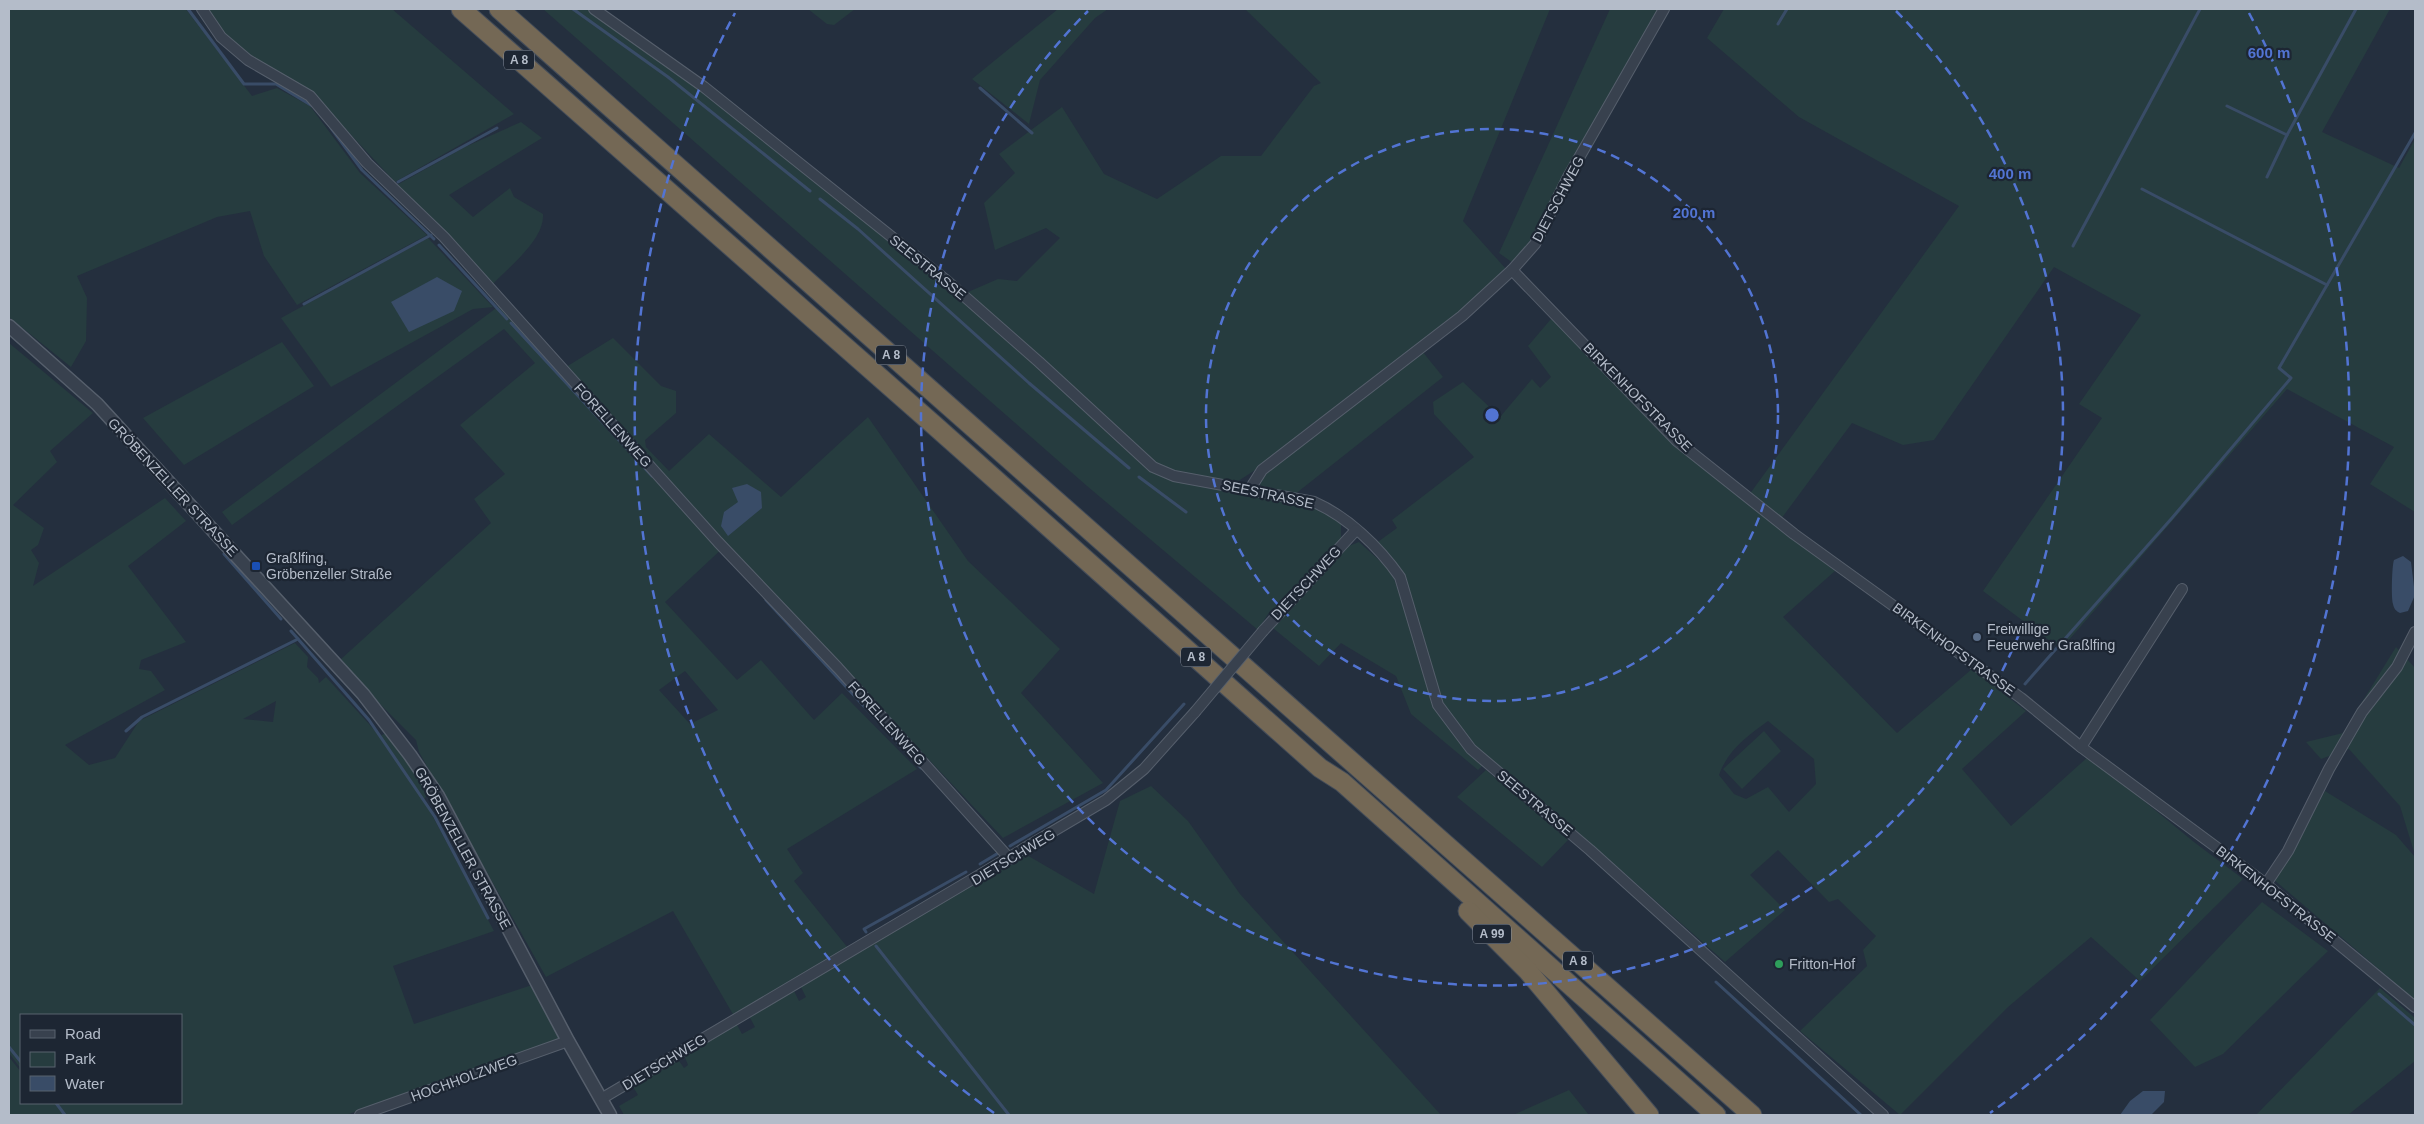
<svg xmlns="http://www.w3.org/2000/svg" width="2424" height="1124" font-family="Arial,sans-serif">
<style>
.green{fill:#263c3f;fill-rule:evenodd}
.water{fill:#394c67}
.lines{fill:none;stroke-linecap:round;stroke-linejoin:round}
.stream{stroke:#394c67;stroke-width:3}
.minor-casing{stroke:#565f6c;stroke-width:12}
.tertiary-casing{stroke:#565f6c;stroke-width:15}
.motorway-casing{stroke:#434c59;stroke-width:21}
.minor{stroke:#38414e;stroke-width:10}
.tertiary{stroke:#38414e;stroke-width:12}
.motorway{stroke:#746855;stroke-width:19}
.minor-bridge-casing{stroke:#565f6c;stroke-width:12;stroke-linecap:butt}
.minor-bridge{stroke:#38414e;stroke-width:10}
.ring{fill:none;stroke:#5274d3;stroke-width:2.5;stroke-dasharray:9 6}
.transit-dot{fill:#1a4fb4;stroke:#1d2633;stroke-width:2}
.service-dot{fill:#5c6f8a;stroke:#1d2633;stroke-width:2}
.leisure-dot{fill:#2e9e5b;stroke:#1d2633;stroke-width:2}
.labels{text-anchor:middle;stroke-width:4.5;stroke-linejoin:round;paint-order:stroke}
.shield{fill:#1d2633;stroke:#878f9c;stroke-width:1}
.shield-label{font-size:12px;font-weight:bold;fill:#b4bcc9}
.street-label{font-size:14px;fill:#b4bcc9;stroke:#1d2633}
.poi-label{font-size:14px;fill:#b4bcc9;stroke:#1d2633;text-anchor:start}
.centre{fill:#5274d3;stroke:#1d2633;stroke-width:2.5}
.ring-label{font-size:15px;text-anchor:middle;font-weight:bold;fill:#5274d3;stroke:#1d2633;stroke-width:4.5;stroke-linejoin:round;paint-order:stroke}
</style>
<rect width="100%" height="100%" fill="#242f3e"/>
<g class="green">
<polygon points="9,9 186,9 252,96 277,88 310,106 360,173 427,235 297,305 264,256 250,211 217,217 77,276 87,298 86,341 71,367 9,317"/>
<polygon points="206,9 392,9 514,114 395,182 311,92 250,59 226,36"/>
<polygon points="543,9 587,9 679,74 934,276 1034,362 1152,471 1259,494 1330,511 1341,522 1341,539 1284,602 1268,614 1258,630 1087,486"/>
<polygon points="808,9 855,9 834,25 827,24"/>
<polygon points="1058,9 1108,9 1095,18 1040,80 1029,124 972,79"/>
<polygon points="1245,9 1550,9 1463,221 1506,269 1459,313 1263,465 1232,485 1190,478 1155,466 968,292 998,279 1017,281 1060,238 1046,228 995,250 984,203 1015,173 999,154 1062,107 1104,174 1157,199 1221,156 1261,156 1314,86 1321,83"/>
<polygon points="1610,9 1660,9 1535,234 1513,263 1499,253"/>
<polygon points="1724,9 2390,9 2322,132 2399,168 2415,139 2415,512 2370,484 2394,447 2287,389 2061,649 1983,591 2102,418 2079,404 2141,315 2054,267 1934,440 1903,445 1852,423 1781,519 1749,495 1959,206 1799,117 1707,38"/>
<path d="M 521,122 L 542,138 L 449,195 L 473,217 L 510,188 L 514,197 L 543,214 C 545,239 510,266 493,284 L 397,185 L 465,147 Z"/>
<polygon points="428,238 493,307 473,309 331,387 281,318"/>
<path d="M 499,306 L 566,367 L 613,338 L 661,386 L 676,391 L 676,413 L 645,440 L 646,447 L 669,471 L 709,434 L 781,497 L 868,417 L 968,561 L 1060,649 L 1021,693 L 1103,783 L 1003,838 L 726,545 L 665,602 L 737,680 L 761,660 L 814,720 L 842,693 L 917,769 L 787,849 L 803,873 L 794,881 L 848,948 L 734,1016 L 673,911 L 546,977 L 419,752 L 416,740 L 362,686 L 340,660 L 491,523 L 474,499 L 505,474 L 460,425 L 535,363 L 504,329 L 232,525 L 222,512 ZM 685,671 L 718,710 L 690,724 L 659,690 Z"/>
<path d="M 1551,319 L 1571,334 L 1674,443 L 1835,571 L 1783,617 L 1897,733 L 1972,669 L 2026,711 L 1962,769 L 2011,826 L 2089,756 L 2194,842 L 2243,879 L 2140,981 L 2091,937 L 2008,1007 L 1900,1115 L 1800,1031 L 1867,966 L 1863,950 L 1876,936 L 1838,899 L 1829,902 L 1778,850 L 1750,875 L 1785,910 L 1725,962 L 1556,813 L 1490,758 L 1478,770 L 1411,714 L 1396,676 L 1341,643 L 1319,666 L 1273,628 L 1349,546 L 1359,542 L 1391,571 L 1418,643 L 1403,580 L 1375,544 L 1397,528 L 1392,520 L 1474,457 L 1434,414 L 1433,402 L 1463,382 L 1500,417 L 1532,379 L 1540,388 L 1551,377 L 1528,346 ZM 1768,721 L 1814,759 L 1816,784 L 1789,812 L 1768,787 L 1746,799 L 1734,794 L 1719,775 C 1728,750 1746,737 1768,721 Z"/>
<polygon points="282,342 314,386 184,465 143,418"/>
<path d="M 9,343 L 93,413 L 50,451 L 57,462 L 13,505 L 44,528 L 38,545 L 31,550 L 39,563 L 33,586 L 165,498 L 186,521 L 128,566 L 186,642 L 141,660 L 139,669 L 151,671 L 165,690 L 65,745 L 89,765 L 115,758 L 139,721 L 295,643 L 308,657 L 307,667 L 318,678 L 319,683 L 326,677 L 380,736 L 388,732 L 428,793 L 424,800 L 494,931 L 393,966 L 414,1024 L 532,985 L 559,1037 L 556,1041 L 346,1115 L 9,1115 L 9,1057 L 21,1072 L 21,1103 L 181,1103 L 181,1015 L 21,1015 L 21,1069 L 9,1053 ZM 276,701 L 273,722 L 243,719 Z"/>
<polygon points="1422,351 1443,377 1294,495 1263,490 1258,480 1266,472"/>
<polygon points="2396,647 2415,668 2415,855 2400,806 2349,749 2321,759 2306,742 2343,733"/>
<polygon points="1764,731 1781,751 1742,789 1723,769"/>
<polygon points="1486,770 1568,840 1542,867 1457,797"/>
<polygon points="1151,786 1188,821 1240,894 1441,1115 624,1115 619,1106 638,1095 632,1085 677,1058 684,1068 688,1065 684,1055 736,1023 742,1034 755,1027 749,1016 793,989 799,1001 806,997 800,985 1025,854 1094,894 1120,801"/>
<polygon points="2325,791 2396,835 2415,857 2415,1000 2273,879 2301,834"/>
<polygon points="2262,902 2328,951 2223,1054 2195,1067 2150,1020"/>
<polygon points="2380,988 2415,1018 2415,1061 2348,1115 2256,1115"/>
<polygon points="1569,1090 1589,1115 1513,1115"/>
</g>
<g class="water">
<polygon points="437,277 462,291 454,311 409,332 391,302"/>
<polygon points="747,484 761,492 762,508 728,536 721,526 724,512 738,502 732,488"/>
<path d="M 2403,556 L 2411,562 L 2415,595 L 2408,611 L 2400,613 C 2396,611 2394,609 2393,604 C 2391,597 2392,565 2394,560 Z"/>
<polygon points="2143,1091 2165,1091 2164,1102 2151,1115 2120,1115 2130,1101"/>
</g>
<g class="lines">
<g class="stream">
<polyline points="188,9 244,84 276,84 314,107"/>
<polyline points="573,9 668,77 810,191"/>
<polyline points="1778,24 1787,9"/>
<polyline points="980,88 1032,133"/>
<polyline points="2227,106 2287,135"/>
<polyline points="331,128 362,170 434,239"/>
<polyline points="2267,177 2287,135 2356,9"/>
<polyline points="398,182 497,128"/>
<polyline points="2142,189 2327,285"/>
<polyline points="820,199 858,229 1029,383 1129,468"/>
<polyline points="439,245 507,319"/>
<polyline points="2073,246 2200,9"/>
<polyline points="304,304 431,235"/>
<polyline points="511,323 652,476"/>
<polyline points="1139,477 1186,512"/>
<polyline points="224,554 281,619"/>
<polyline points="766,600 921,768"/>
<polyline points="291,631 369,720 435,817 488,918"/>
<polyline points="2025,684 2172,518 2291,378 2279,368 2415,133"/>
<polyline points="126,731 142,717 298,639"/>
<polyline points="1010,846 1106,790 1184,704"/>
<polyline points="980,864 1000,852"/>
<polyline points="866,932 864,929 966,872"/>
<polyline points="876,946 1009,1115"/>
<polyline points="1716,982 1861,1115"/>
<polyline points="2379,994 2415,1025"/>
<polyline points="9,1047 21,1062"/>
<polyline points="56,1103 65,1115"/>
</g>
<defs>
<g id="minor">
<polyline points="202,9 221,37 248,60 310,96 367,163 444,237 718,542 838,668 1010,859"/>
<path d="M 594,9 L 704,87 L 947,281 L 1039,362 L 1153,467 L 1174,476 L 1314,502 C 1348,517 1379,547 1400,577 L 1438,705 L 1471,749 L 1590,850 L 1883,1115"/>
<polyline points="1512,270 1677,441 1794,534 2021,698 2081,747 2262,881 2415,1007"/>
<polyline points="1250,489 1262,470 1462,316 1512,270 1535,244 1568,177 1664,9"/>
<polyline points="1263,631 1356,530"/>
<polyline points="2081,747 2182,589"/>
<polyline points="2266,884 2288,851 2329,769 2362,712 2397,667 2415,632"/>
<polyline points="601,1099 1106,800 1144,769 1195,712"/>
<polyline points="360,1115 568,1041"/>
</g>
<polyline id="tertiary" points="9,326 97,404 363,694 410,755 438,796 568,1041 610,1115"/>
<g id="motorway">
<polyline points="461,9 934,425 1320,768 1342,782 1716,1115"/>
<polyline points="499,9 1752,1115"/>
<polyline points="1468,911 1527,970 1649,1115"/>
</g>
</defs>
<use href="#minor" class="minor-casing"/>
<use href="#tertiary" class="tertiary-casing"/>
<use href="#motorway" class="motorway-casing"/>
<use href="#minor" class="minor"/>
<use href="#tertiary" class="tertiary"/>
<use href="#motorway" class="motorway"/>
<defs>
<polyline id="minor-bridge" points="1195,712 1263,631"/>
</defs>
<use href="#minor-bridge" class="minor-bridge-casing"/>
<use href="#minor-bridge" class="minor-bridge"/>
</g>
<g class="ring">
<circle cx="1492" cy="415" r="286"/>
<path d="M1896 11A571 571 0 1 1 1088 11"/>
<path d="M994 1113A857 857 0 0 1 735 13M2249 13A857 857 0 0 1 1990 1113"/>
</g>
<rect class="transit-dot" x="251" y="561" width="10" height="10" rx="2.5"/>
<circle class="service-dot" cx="1977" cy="637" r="5"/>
<circle class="leisure-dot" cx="1779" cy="964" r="5"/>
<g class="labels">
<g class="shield">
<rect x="504" y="50.5" width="30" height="19" rx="4"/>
<rect x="876" y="345.5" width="30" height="19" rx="4"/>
<rect x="1181" y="647.5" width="30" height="19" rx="4"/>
<rect x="1473" y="924.5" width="38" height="19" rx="4"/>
<rect x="1563" y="951.5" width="30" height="19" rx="4"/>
</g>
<g class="shield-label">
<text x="519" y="64">A 8</text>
<text x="891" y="359">A 8</text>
<text x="1196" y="661">A 8</text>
<text x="1492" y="938">A 99</text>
<text x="1578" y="965">A 8</text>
</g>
<g class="street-label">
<text transform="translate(1558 199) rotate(-62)" y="5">DIETSCHWEG</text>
<text transform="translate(928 267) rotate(39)" y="5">SEESTRASSE</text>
<text transform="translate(1638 397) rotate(45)" y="5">BIRKENHOFSTRASSE</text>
<text transform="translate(613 425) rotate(48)" y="5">FORELLENWEG</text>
<text transform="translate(173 487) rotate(47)" y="5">GRÖBENZELLER STRASSE</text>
<text transform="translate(1268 494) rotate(12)" y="5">SEESTRASSE</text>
<text transform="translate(1306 583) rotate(-47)" y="5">DIETSCHWEG</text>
<text transform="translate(1954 649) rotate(36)" y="5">BIRKENHOFSTRASSE</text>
<text transform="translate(887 723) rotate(48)" y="5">FORELLENWEG</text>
<text transform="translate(1535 803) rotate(40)" y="5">SEESTRASSE</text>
<text transform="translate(463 848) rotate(61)" y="5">GRÖBENZELLER STRASSE</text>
<text transform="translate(1013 857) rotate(-31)" y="5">DIETSCHWEG</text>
<text transform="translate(2276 894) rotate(38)" y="5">BIRKENHOFSTRASSE</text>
<text transform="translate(664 1062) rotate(-31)" y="5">DIETSCHWEG</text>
<text transform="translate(464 1078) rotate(-20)" y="5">HOCHHOLZWEG</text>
</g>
<g class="poi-label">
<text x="266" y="563">Graßlfing,<tspan x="266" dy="16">Gröbenzeller Straße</tspan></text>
<text x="1987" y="634">Freiwillige<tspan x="1987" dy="16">Feuerwehr Graßlfing</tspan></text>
<text x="1789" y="969">Fritton-Hof</text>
</g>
</g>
<circle cx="1492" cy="415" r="8" class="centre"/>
<g class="ring-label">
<text x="2269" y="58">600 m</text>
<text x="2010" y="179">400 m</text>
<text x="1694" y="218">200 m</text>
</g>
<rect width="2424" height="1124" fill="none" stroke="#b4bcc9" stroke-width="20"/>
<rect x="20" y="1014" width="162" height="90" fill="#1d2633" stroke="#59626f"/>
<rect x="30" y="1030" width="25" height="8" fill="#38414e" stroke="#59626f"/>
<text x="65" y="1039" font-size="15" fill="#b4bcc9">Road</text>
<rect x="30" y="1052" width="25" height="15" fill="#263c3f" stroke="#59626f"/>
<text x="65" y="1064" font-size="15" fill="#b4bcc9">Park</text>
<rect x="30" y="1076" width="25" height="15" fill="#394c67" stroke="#59626f"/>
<text x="65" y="1089" font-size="15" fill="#b4bcc9">Water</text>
</svg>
